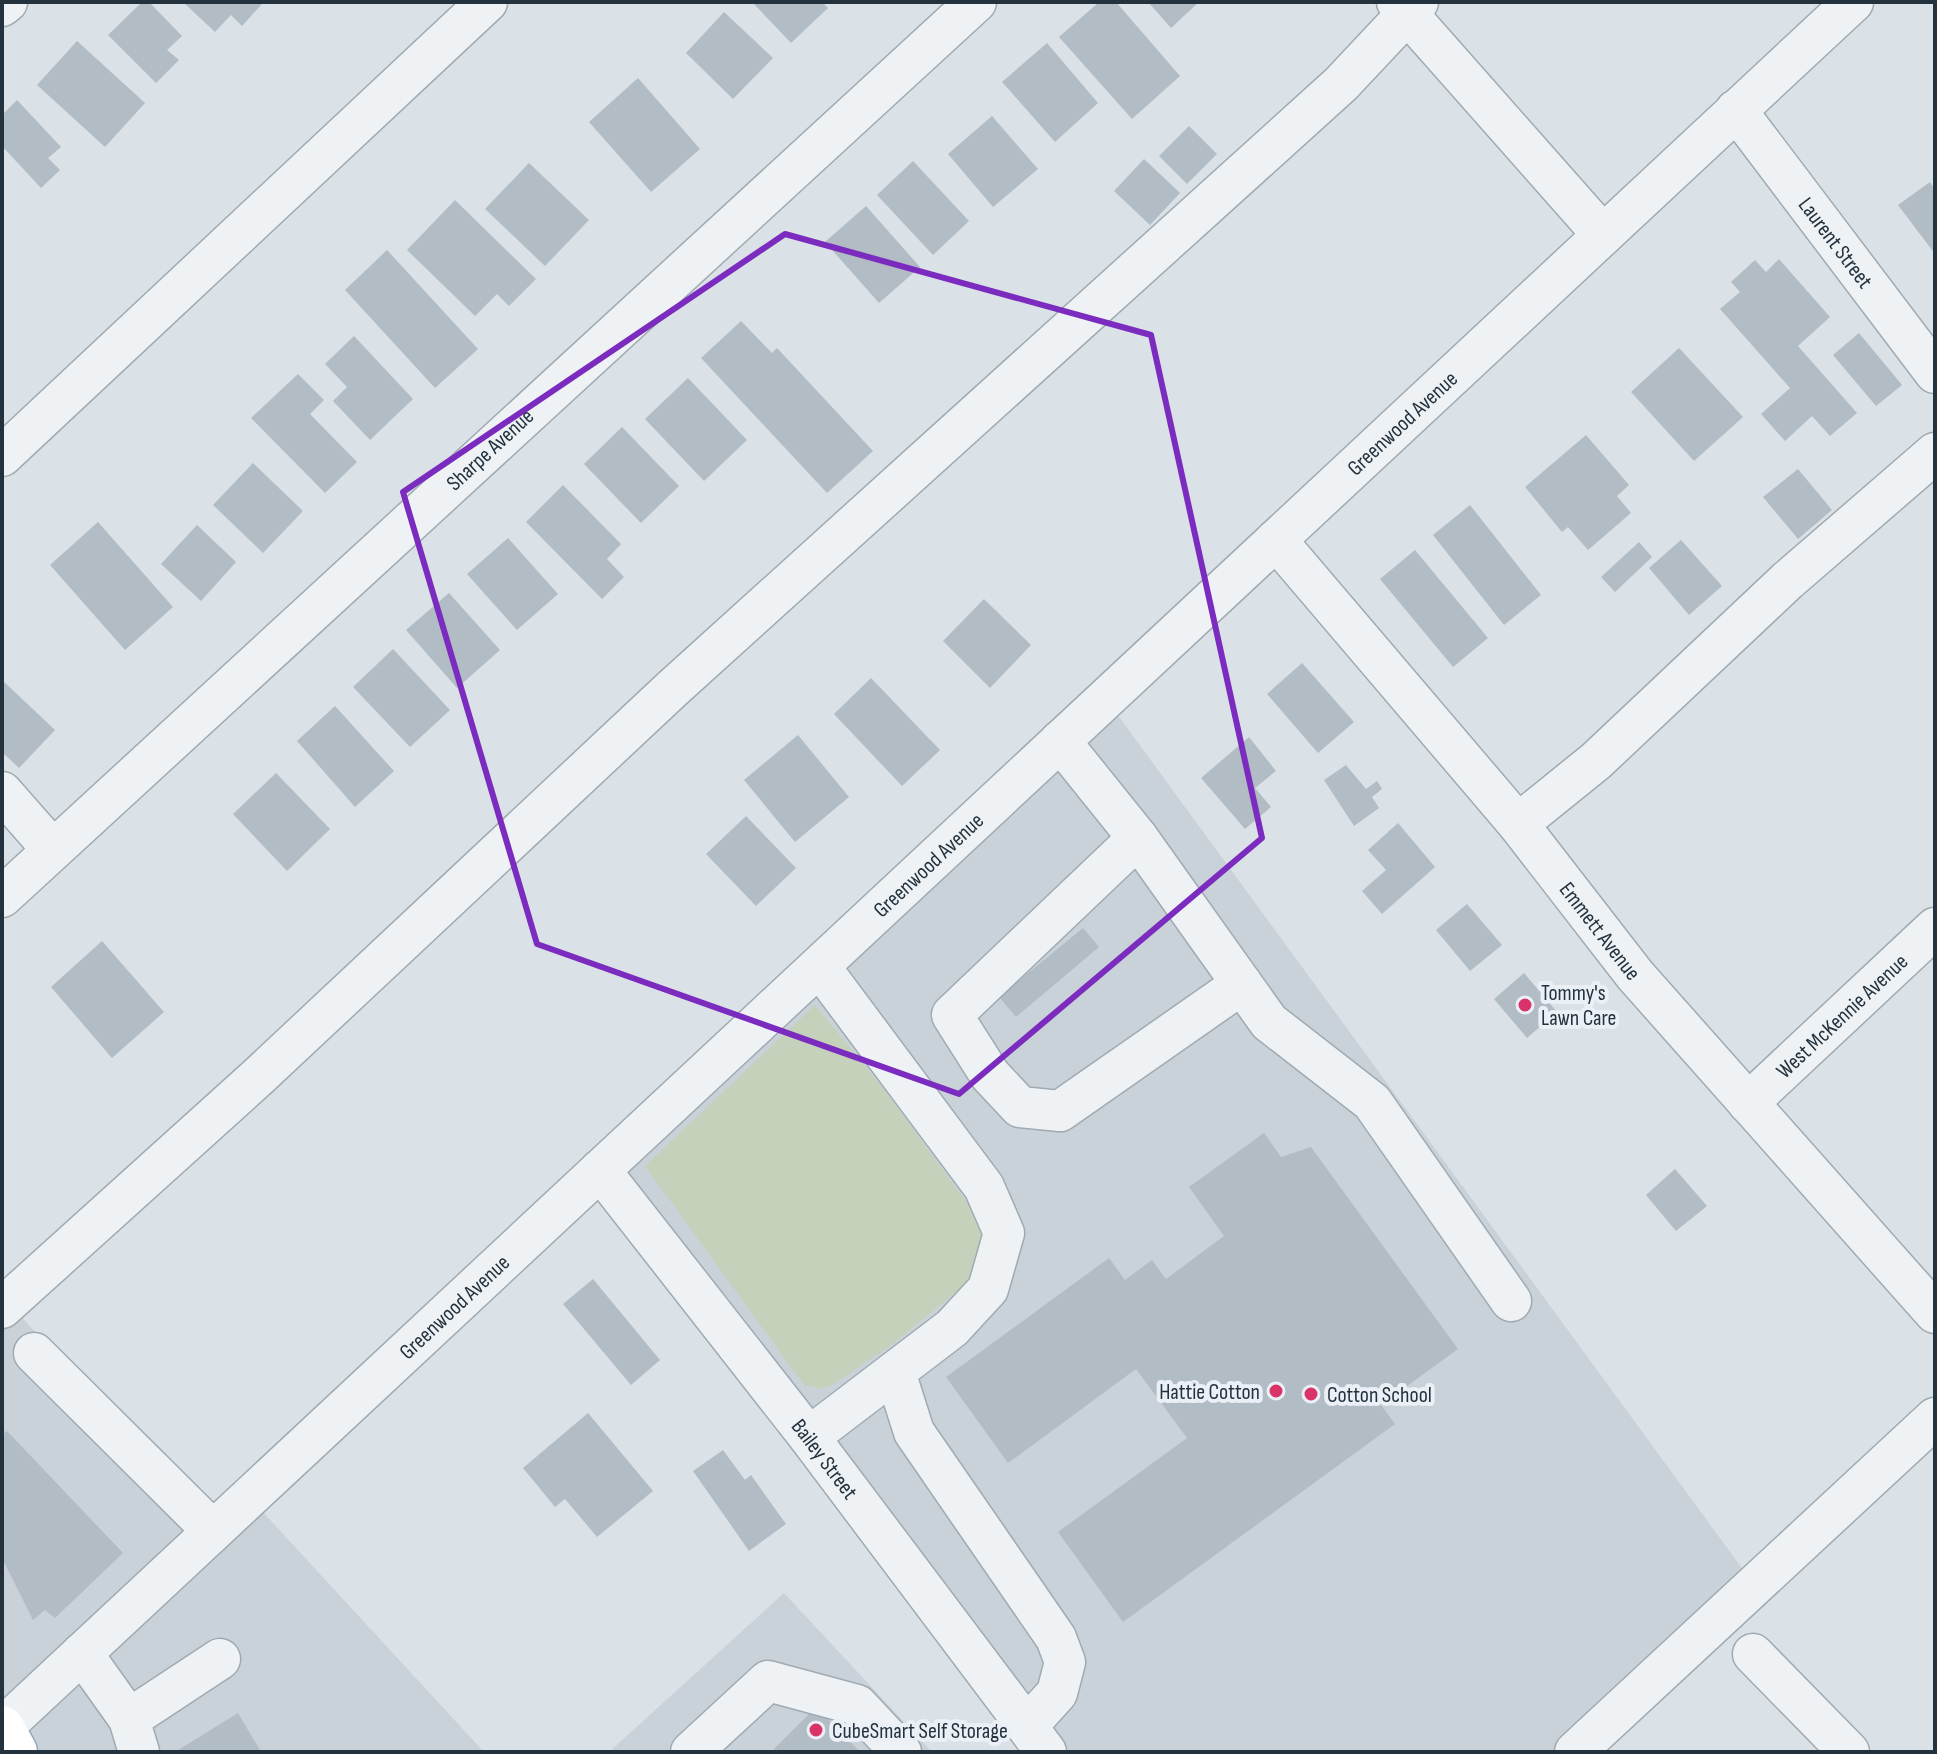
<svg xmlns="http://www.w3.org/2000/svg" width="1937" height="1754" font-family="'Sofia Sans Condensed',sans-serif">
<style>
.built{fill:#c9d1d9}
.green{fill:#c5d1bb}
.building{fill:#b2bcc4}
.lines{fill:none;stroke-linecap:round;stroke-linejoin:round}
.minor-casing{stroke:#a0aab1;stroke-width:43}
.major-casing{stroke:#99a9b3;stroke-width:47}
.minor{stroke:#eef2f5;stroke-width:40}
.major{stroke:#fff;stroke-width:44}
.marked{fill:none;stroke:#7b2cbf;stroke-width:6;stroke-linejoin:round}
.poi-dot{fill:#d9336a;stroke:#eaf0f5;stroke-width:3}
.labels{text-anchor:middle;stroke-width:8;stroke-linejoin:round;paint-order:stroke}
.street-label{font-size:22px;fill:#24323e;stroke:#eaf0f5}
.poi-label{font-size:22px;fill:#24323e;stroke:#eaf0f5;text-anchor:start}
</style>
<rect width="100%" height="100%" fill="#dbe2e7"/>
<g class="built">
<polygon points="1106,699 1755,1586 1575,1752 1046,1752 600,1170"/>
<polygon points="2,1295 213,1531 249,1497 484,1752 2,1752"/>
<polygon points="784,1593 932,1752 609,1752"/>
</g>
<polygon class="green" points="815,1005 882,1087 960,1193 980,1224 983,1247 977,1269 961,1288 890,1346 832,1385 821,1389 804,1385 645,1166"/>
<g class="building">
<polygon points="142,2 149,2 182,36 167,50 179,60 156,83 108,35"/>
<polygon points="183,2 259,2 262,4 242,26 231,15 215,32"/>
<polygon points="752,2 822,2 828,8 791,43"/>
<polygon points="1099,2 1116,2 1180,76 1132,119 1059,37"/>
<polygon points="1148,2 1199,2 1171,28"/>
<polygon points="724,12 773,58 733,99 686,53"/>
<polygon points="77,41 145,103 105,147 37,85"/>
<polygon points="1047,43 1098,103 1055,142 1002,82"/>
<polygon points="638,78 700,149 651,192 589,122"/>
<polygon points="17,100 61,147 48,158 60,170 41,188 2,146 2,115"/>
<polygon points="992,116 1038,169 993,207 948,154"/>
<polygon points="1189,126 1217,154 1187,184 1159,156"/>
<polygon points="1144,159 1180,193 1150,225 1114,191"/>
<polygon points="913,161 969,221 933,255 877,195"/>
<polygon points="529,163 589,220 545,266 485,209"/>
<polygon points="1930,182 1935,190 1935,254 1898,205"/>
<polygon points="455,200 536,279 509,306 497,294 475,316 407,250"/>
<polygon points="866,206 920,267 879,303 825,242"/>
<polygon points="387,250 478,349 435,388 345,290"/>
<polygon points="1779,259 1830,317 1798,346 1857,413 1830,436 1812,416 1785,441 1761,414 1790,388 1720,309 1740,292 1731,282 1755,260 1766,272"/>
<polygon points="741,321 772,353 777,348 873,451 827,493 701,358"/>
<polygon points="1859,333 1902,385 1876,406 1833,355"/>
<polygon points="354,336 413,399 370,440 333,401 347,387 325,364"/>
<polygon points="1679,348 1743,417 1694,461 1631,392"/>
<polygon points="298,374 324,400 310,414 357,462 325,493 251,418"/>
<polygon points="688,378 747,440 704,481 645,419"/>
<polygon points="622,427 679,486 641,523 584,464"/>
<polygon points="1586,435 1629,485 1617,496 1631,513 1588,550 1568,527 1562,532 1525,487"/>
<polygon points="253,463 303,511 263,553 213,505"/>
<polygon points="1798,469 1832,510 1798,539 1763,497"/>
<polygon points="563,485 621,544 607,559 624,577 602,599 526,522"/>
<polygon points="1470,505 1541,595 1504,625 1433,535"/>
<polygon points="98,522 173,607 125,650 50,565"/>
<polygon points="197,525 236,562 201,601 161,564"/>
<polygon points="508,538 558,594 517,630 467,574"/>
<polygon points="1681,540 1722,586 1689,615 1649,568"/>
<polygon points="1639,542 1652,557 1615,592 1601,577"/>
<polygon points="1415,550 1488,638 1453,667 1380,579"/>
<polygon points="449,593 500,650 457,688 406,630"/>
<polygon points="984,599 1031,645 990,688 943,641"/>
<polygon points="393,649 450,710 410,747 353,687"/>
<polygon points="1302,663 1354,722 1318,753 1267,694"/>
<polygon points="871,678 940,750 902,786 834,714"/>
<polygon points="2,680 55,730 19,768 2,752"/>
<polygon points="335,706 394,771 355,807 297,741"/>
<polygon points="798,735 849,797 795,842 744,780"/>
<polygon points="1249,737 1276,771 1255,788 1271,807 1245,829 1201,778"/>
<polygon points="1346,765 1366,789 1377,781 1382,789 1372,797 1379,808 1354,826 1324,780"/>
<polygon points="276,773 330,829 287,871 233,814"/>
<polygon points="746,816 796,868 756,906 706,854"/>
<polygon points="1398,823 1435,867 1382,914 1362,891 1386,870 1368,850"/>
<polygon points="1467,904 1502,945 1470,971 1436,930"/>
<polygon points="1083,928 1099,947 1016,1017 999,997"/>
<polygon points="102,941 164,1012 112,1058 51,987"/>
<polygon points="1524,973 1557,1012 1527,1038 1494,999"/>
<polygon points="1264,1133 1281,1157 1311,1147 1458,1349 1381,1405 1395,1424 1123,1622 1058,1532 1187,1438 1136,1369 1008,1463 946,1377 1109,1258 1125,1280 1152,1260 1166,1279 1224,1236 1189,1187"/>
<polygon points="1675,1169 1707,1206 1676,1231 1646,1195"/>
<polygon points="593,1279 660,1360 631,1385 563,1304"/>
<polygon points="588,1413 653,1491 597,1537 565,1499 555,1507 523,1468"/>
<polygon points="7,1431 123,1553 55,1618 45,1610 33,1620 2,1558 2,1435"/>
<polygon points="723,1450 745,1480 751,1475 786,1524 749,1551 693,1471"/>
<polygon points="816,1707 860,1752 771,1752"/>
<polygon points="238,1713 261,1752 175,1752"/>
</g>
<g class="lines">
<defs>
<g id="minor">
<polyline points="1397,2 1603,235"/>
<polyline points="2,6 7,2"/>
<path id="s1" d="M 1736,110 L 1935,373"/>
<polyline points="2,456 487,2"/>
<path id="s2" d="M 1276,540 L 1518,824 L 1635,975 L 1935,1313"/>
<polyline points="1060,741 1138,838 1269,1022 1372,1102 1511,1301"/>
<polyline points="2,792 53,850"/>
<polyline points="1518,824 1596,761 1787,581 1935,453"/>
<polyline points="1138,838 952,1015 990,1075 1020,1107 1060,1111 1242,984"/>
<path id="s3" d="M 2,897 L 976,2"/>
<path id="s4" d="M 1748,1103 L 1935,928"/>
<path id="s5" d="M 600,1170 L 809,1437 L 1046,1752"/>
<polyline points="2,1308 259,1076 672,689 1341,84 1418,2"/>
<polyline points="34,1353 213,1531"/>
<polyline points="895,1372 914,1432 1056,1638 1065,1662 1057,1693 1027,1726"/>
<polyline points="809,1437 952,1328 988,1289 1004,1233 984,1187 820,967"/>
<polyline points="82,1653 129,1719 139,1752"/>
<polyline points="1753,1654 1849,1752"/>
<polyline points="129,1719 220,1659"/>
<path id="s6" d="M 2,1728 L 1853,2"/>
<polyline points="691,1752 768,1681 857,1705 901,1752"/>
<polyline points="1575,1752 1935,1418"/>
</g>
<polyline id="major" points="2,1728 15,1752"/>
</defs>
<use href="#minor" class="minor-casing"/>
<use href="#major" class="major-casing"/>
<use href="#minor" class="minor"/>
<use href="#major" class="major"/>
</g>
<path class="marked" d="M 785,234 L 1151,335 L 1262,838 L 959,1094 L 537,944 L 403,492 Z"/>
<g class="poi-dot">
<circle cx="1525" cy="1005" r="8"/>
<circle cx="1276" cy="1391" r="8"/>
<circle cx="1311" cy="1394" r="8"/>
<circle cx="816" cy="1730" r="8"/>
</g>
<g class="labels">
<g class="street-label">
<text dy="8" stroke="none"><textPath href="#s1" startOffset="166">Laurent Street</textPath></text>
<text dy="8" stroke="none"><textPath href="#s6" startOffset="1914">Greenwood Avenue</textPath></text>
<text dy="8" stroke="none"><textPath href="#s3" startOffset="662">Sharpe Avenue</textPath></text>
<text dy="8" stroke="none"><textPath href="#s6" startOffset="1266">Greenwood Avenue</textPath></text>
<text dy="8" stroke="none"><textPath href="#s2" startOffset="508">Emmett Avenue</textPath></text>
<text dy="8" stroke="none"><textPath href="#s4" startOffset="128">West McKennie Avenue</textPath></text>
<text dy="8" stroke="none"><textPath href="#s6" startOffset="618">Greenwood Avenue</textPath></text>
<text dy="8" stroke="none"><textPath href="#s5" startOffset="366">Bailey Street</textPath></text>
</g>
<g class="poi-label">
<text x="1541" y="1000">Tommy's<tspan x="1541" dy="25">Lawn Care</tspan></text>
<text x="1260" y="1399" text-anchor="end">Hattie Cotton</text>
<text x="1327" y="1402">Cotton School</text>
<text x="832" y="1738">CubeSmart Self Storage</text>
</g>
</g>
<rect width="1937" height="1754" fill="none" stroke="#24323e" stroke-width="8"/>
</svg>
